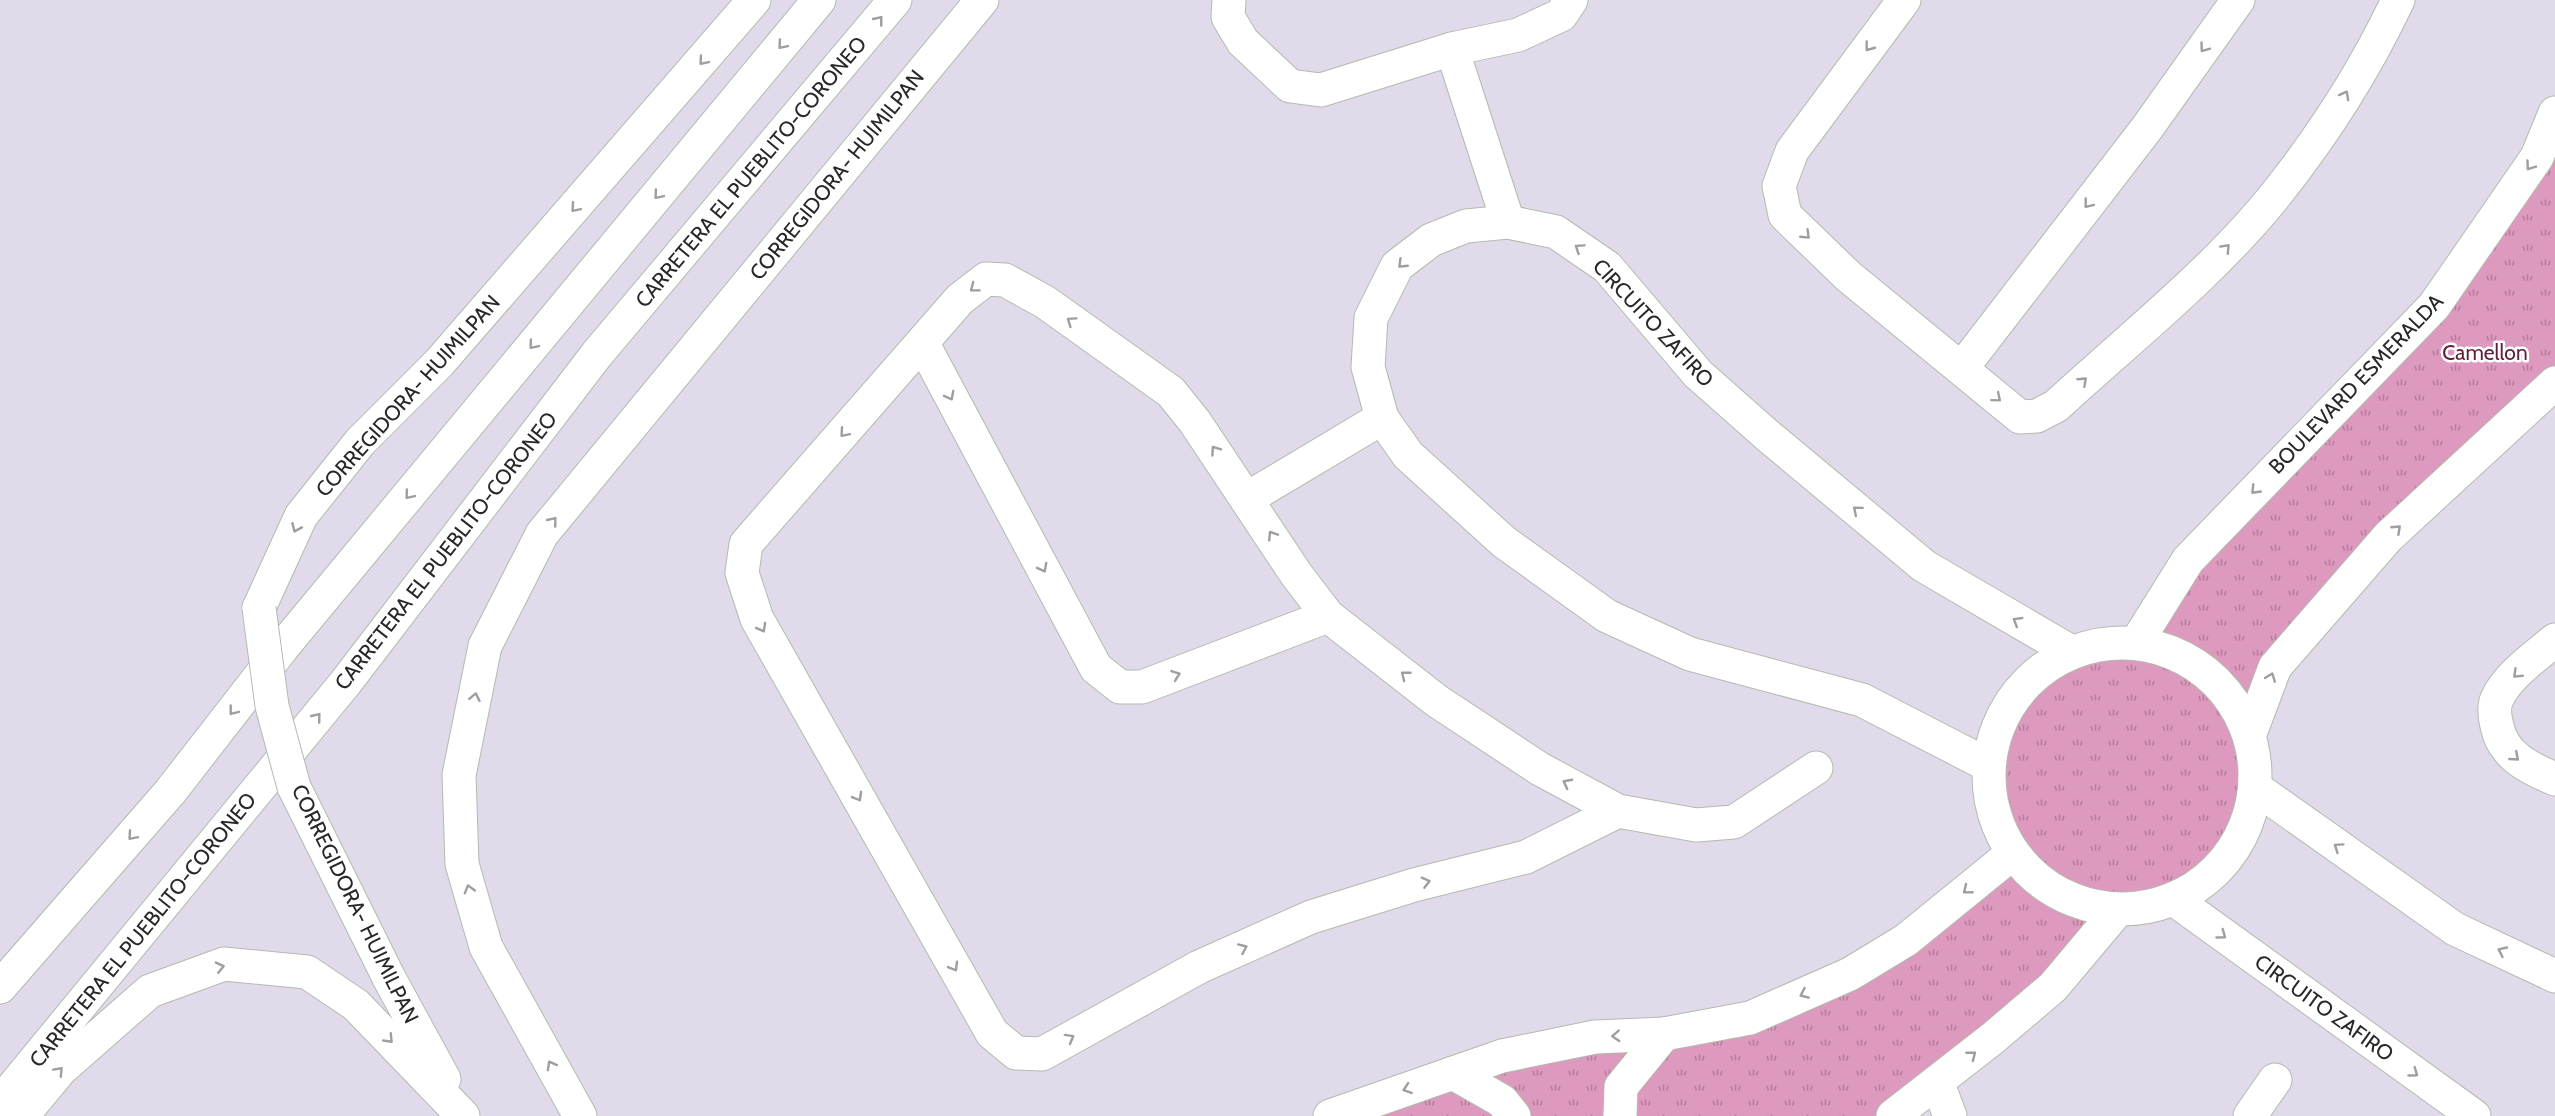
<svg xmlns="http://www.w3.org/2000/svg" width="2555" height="1116" font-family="Cabin,sans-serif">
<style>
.grass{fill:url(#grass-tufts)}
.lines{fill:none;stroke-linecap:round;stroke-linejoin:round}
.street-casing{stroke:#b3bbae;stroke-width:35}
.secondary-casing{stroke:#b3bbae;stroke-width:35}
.street{stroke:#fff;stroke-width:33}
.secondary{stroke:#fff;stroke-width:33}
.secondary-bridge-casing{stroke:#b3bbae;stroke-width:35;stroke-linecap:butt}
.secondary-bridge{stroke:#fff;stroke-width:33}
.oneway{stroke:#9e9e9e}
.labels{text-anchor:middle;stroke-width:5;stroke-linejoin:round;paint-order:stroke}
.street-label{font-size:21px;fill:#282828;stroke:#fff}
.park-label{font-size:21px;fill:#5f1d38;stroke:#fff}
</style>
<defs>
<pattern id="grass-tufts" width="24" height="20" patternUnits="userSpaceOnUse" patternTransform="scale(1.5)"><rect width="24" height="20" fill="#de99be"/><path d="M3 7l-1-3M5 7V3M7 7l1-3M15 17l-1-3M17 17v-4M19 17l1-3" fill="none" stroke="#b47d9a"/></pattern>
</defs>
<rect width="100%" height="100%" fill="#e0daea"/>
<polygon class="grass" points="2555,113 2555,383 2275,667 2251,731 2257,789 2231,856 2175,900 2116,912 1893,1116 1330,1116 1503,1056 1664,1034 1850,974 2007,857 1991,804 1988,765 2012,696 2068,650 2138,640 2197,665 2145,637 2188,560 2434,306"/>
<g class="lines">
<defs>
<g id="street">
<polyline points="1229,0 1228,17 1243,42 1290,86 1321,90 1452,49 1518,35 1561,15 1571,0"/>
<path d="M 1904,0 L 1792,151 L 1779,186 L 1785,215 L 1848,276 L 2020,417 L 2037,416 L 2056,406 C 2129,339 2216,270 2277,193 C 2323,135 2366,68 2398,0"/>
<polyline points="1452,49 1508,222"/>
<polyline points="923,344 1096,668 1120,687 1142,687 1328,616"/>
<polyline points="1962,368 2147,128 2238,0"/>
<polyline points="1248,498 1382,418"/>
<polyline points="2138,640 2188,560 2434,306 2537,157 2555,113"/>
<path d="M 2555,640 C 2536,656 2507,676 2497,699 C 2493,707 2495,718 2497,726 C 2503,756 2529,768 2555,779"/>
<circle cx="2122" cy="776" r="133"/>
<polyline points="2251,731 2275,667 2388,537 2555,383"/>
<polyline points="1988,765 1862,700 1690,654 1607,616 1504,542 1408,455 1382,418 1368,367 1371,318 1397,266 1431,240 1466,226 1508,222 1556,232 1607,267 1698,374 1767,435 1924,566 2068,650"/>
<polyline points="2257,789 2455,929 2555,976"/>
<polyline points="1618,811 1526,857 1414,885 1311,917 1199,967 1042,1054 1016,1053 992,1033 757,619 742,573 746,544 960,299 986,279 1005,280 1045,302 1171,392 1195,422 1296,574 1328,616 1437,701 1540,769 1618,811 1696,825 1734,822 1816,768"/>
<polyline points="2175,900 2474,1116"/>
<polyline points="1453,1073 1502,1101 1514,1116"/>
<polyline points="1937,1082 1950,1116"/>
<polyline points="1330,1116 1502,1056 1595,1037 1664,1034 1750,1018 1850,974 1906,940 2013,853"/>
<polyline points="1620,1116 1621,1087 1664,1034"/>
<polyline points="1893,1116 1993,1038 2053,987 2116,912"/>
<polyline points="2250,1116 2275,1080"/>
</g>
<g id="secondary">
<polyline points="259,608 301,516 360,442 439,363 754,0"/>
<polyline points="294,787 389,978 444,1079"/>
<polyline points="0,987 170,792 282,648 819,0"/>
<polyline points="0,1103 346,682 597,354 895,0"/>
<polyline points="22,1116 61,1069 150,991 224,964 307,972 356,1005 463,1116"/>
<polyline points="580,1116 486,947 462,864 459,775 485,646 542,534 982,0"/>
</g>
</defs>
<use href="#street" class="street-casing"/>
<use href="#secondary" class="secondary-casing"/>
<use href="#street" class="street"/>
<use href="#secondary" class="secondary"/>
<defs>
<polyline id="secondary-bridge" points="259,608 272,706 294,787"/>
</defs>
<use href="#secondary-bridge" class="secondary-bridge-casing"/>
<use href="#secondary-bridge" class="secondary-bridge"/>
</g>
<defs><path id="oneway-chevron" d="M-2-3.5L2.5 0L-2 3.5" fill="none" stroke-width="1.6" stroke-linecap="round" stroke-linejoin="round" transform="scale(1.5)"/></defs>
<g class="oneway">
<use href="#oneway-chevron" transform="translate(879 20) rotate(-51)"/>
<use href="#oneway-chevron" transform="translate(782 45) rotate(130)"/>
<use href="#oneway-chevron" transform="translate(1869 47) rotate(127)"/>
<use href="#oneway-chevron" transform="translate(2204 48) rotate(126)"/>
<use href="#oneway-chevron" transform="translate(703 61) rotate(130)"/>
<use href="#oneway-chevron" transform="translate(2345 95) rotate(-61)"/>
<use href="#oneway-chevron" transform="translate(2530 166) rotate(125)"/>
<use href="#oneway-chevron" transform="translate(658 195) rotate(130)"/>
<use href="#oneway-chevron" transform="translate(2088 204) rotate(128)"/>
<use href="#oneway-chevron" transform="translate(575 208) rotate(131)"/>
<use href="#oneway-chevron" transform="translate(1806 235) rotate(44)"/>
<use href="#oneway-chevron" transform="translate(1579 248) rotate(-146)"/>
<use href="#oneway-chevron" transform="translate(2226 248) rotate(-47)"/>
<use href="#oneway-chevron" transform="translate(1402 264) rotate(136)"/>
<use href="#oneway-chevron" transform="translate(974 288) rotate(143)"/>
<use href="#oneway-chevron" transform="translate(1071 321) rotate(-145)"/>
<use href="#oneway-chevron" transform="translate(533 345) rotate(130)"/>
<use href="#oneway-chevron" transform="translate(2083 381) rotate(-43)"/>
<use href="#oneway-chevron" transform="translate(950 396) rotate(62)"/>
<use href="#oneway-chevron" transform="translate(1997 398) rotate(40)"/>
<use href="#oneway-chevron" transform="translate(844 433) rotate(131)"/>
<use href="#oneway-chevron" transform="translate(1215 450) rotate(-125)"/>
<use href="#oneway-chevron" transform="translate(2255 490) rotate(134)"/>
<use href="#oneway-chevron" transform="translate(409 495) rotate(130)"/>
<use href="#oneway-chevron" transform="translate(1857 510) rotate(-140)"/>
<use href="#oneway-chevron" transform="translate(553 521) rotate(-51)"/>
<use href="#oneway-chevron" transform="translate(296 528) rotate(114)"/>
<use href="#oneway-chevron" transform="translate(2397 529) rotate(-43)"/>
<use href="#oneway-chevron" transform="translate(1272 535) rotate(-123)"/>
<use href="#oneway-chevron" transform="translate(1043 568) rotate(62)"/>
<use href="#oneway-chevron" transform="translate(2017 621) rotate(-149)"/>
<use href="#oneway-chevron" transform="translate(762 628) rotate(61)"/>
<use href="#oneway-chevron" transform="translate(2517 674) rotate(136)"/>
<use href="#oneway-chevron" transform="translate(1176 675) rotate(-20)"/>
<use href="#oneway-chevron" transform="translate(1405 675) rotate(-142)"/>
<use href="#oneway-chevron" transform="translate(2271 677) rotate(-69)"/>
<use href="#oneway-chevron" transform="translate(475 697) rotate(-78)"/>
<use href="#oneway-chevron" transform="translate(233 711) rotate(128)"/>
<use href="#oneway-chevron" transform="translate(317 717) rotate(-51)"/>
<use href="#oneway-chevron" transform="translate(2515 757) rotate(41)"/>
<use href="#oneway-chevron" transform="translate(1567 783) rotate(-152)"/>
<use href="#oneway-chevron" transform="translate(858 797) rotate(60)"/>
<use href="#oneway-chevron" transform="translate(132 836) rotate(131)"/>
<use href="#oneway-chevron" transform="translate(2338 847) rotate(-145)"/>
<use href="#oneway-chevron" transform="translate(1426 882) rotate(-14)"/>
<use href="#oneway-chevron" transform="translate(469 889) rotate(-106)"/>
<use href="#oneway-chevron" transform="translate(1967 890) rotate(141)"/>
<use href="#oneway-chevron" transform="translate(2222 935) rotate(36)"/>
<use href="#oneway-chevron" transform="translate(1243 948) rotate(-24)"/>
<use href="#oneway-chevron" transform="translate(2502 951) rotate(-155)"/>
<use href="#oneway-chevron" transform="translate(220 967) rotate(-13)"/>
<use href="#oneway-chevron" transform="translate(954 967) rotate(60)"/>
<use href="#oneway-chevron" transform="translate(1804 994) rotate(156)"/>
<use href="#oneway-chevron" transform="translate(1616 1036) rotate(177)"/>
<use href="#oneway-chevron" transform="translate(1070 1038) rotate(-29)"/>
<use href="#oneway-chevron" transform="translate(389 1039) rotate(46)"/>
<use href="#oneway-chevron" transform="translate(1972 1055) rotate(-38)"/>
<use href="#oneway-chevron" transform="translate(551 1065) rotate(-119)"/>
<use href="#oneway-chevron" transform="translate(59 1071) rotate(-47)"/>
<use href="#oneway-chevron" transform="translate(2414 1073) rotate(36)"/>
<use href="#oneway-chevron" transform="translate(1407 1089) rotate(161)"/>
</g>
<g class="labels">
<g class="street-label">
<text transform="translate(751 172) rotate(-50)" y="7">CARRETERA EL PUEBLITO-CORONEO</text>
<text transform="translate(837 175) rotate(-51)" y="7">CORREGIDORA- HUIMILPAN</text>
<text transform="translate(1653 323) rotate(47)" y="7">CIRCUITO ZAFIRO</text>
<text transform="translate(2356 384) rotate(-46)" y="7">BOULEVARD ESMERALDA</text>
<text transform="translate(408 396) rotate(-48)" y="7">CORREGIDORA- HUIMILPAN</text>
<text transform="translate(446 551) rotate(-52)" y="7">CARRETERA EL PUEBLITO-CORONEO</text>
<text transform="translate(355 904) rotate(64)" y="7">CORREGIDORA- HUIMILPAN</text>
<text transform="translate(143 930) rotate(-51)" y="7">CARRETERA EL PUEBLITO-CORONEO</text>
<text transform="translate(2324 1008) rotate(36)" y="7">CIRCUITO ZAFIRO</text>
</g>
<g class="park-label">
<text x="2485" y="360">Camellon</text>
</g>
</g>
</svg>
